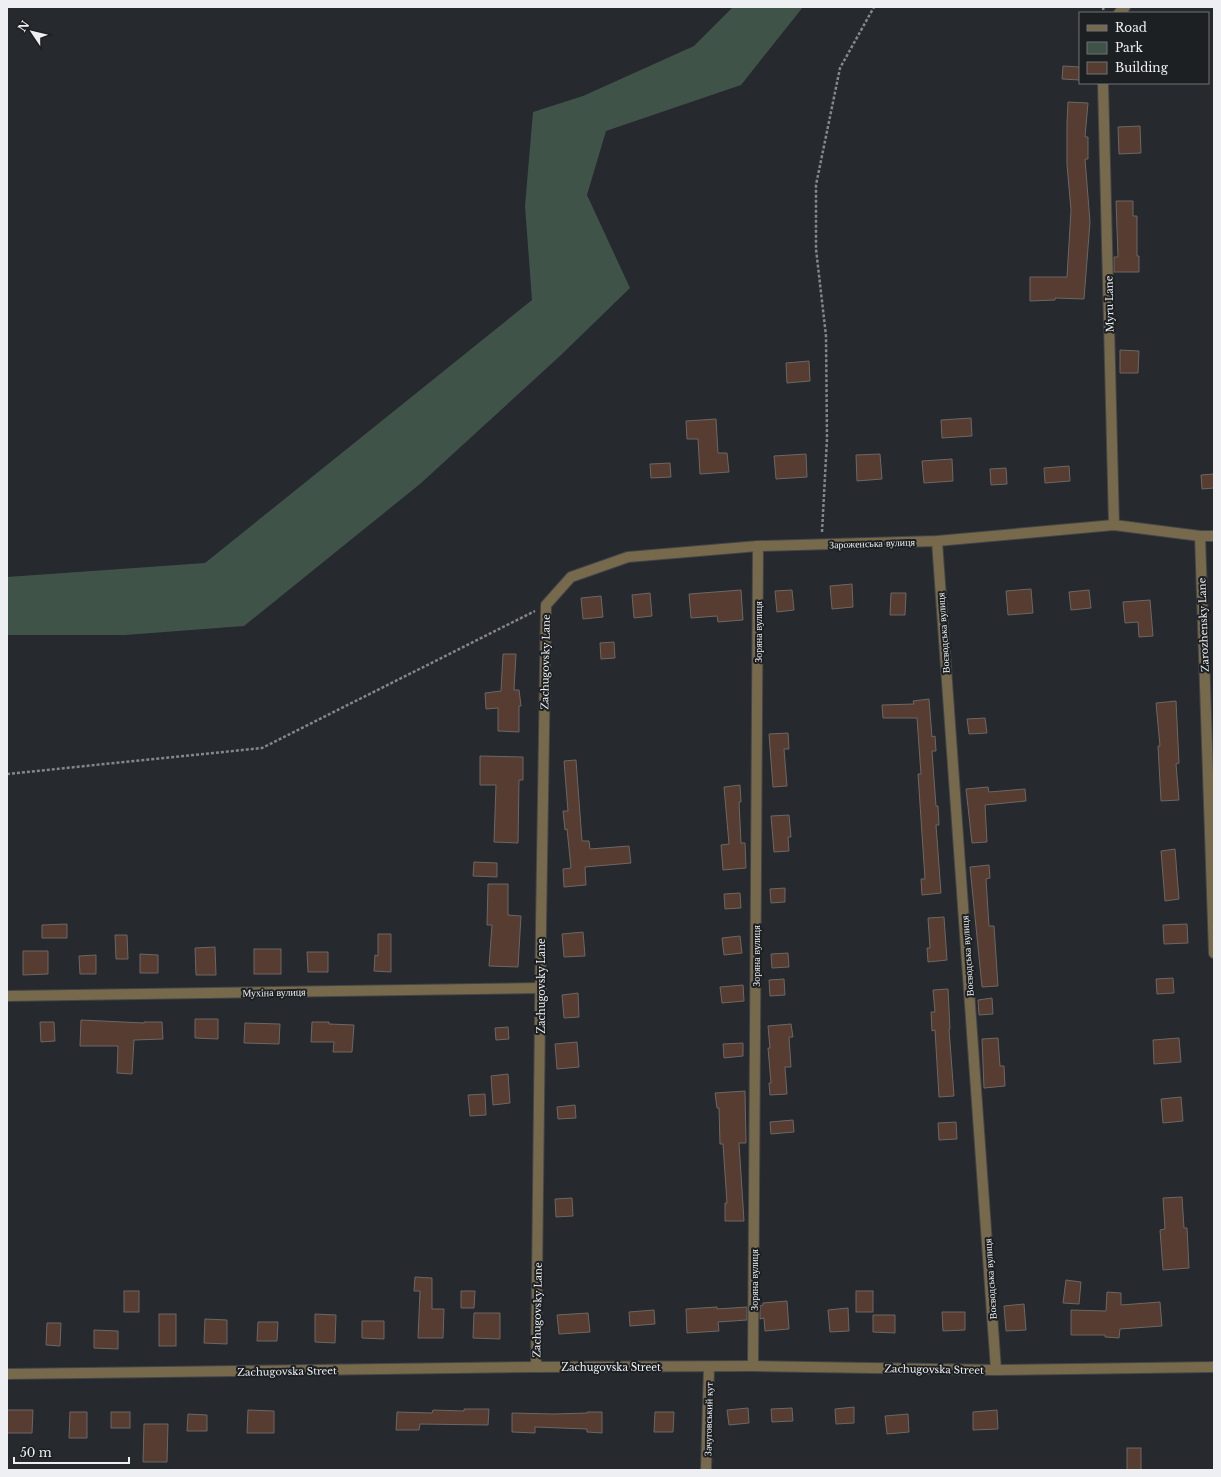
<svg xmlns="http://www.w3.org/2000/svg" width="1221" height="1477" font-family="'Libre Baskerville',serif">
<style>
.green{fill:#3f5349}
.building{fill:#573d31;stroke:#6c6764}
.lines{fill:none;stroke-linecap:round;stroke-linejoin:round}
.minor-casing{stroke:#424549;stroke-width:12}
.path{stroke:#84868a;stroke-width:2.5;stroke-dasharray:3 2;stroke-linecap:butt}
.minor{stroke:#77694c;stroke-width:10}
.labels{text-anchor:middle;stroke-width:4;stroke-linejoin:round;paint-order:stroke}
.street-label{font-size:10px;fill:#edeff2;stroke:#1d2023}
</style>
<rect width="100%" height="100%" fill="#26292d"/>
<polygon class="green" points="733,7 803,7 741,85 606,131 587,195 630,288 561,355 420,484 244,626 125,635 7,635 7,577 205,563 532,300 525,206 533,112 583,96 694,46"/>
<g class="building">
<polygon points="1063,66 1080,67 1080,80 1062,79"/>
<polygon points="1068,102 1088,103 1085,137 1088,137 1088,159 1085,159 1090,222 1084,299 1055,298 1055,300 1030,301 1030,277 1067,277 1071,210 1067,165 1067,123"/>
<polygon points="1140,126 1141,153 1119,154 1118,127"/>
<polygon points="1116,201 1133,201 1133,216 1137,216 1137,256 1139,256 1139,272 1114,272 1114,257 1118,257"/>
<polygon points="1120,350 1139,351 1138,373 1120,373"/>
<polygon points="809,361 810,381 787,383 786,363"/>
<polygon points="971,418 972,436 942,438 941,420"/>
<polygon points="716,419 718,453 727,453 729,472 700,474 698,439 687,439 686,421"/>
<polygon points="806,454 807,477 776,479 774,456"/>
<polygon points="880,454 882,479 857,481 856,455"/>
<polygon points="952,459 953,481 924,483 922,461"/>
<polygon points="670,463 671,477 651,478 650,464"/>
<polygon points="1069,466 1070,481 1045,483 1044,468"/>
<polygon points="1006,468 1007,484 991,485 990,469"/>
<polygon points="1214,474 1214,488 1202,489 1201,475"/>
<polygon points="852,584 853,607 832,609 830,586"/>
<polygon points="1031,589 1033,613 1008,615 1006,591"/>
<polygon points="741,590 743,620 718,622 717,616 691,618 689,594"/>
<polygon points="792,590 794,610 777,612 775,591"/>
<polygon points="1089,590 1091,608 1071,610 1069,592"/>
<polygon points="650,593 652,616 634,618 632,595"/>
<polygon points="891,593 906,593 905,615 890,615"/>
<polygon points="601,596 603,617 583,619 581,598"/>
<polygon points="1150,600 1153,636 1139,637 1138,622 1125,623 1123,602"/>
<polygon points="614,642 615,658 601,659 600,643"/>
<polygon points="503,654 516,654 514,690 519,690 521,706 519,706 519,732 498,731 498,708 486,709 485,693 501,691"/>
<polygon points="929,699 932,737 935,736 936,751 932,751 936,806 938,806 939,825 936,825 941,893 922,895 921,879 925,879 918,774 921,774 917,718 883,718 882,705 914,704 913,701"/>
<polygon points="1176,701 1179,763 1176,764 1179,800 1161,801 1158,746 1160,746 1156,703"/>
<polygon points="985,718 987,733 969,734 967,719"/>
<polygon points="788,733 789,749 784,749 787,786 773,787 769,734"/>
<polygon points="480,756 523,757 523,780 519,780 518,843 494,842 496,785 480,785"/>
<polygon points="576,760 582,841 589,841 590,849 629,846 631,863 585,867 586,885 564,887 563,869 571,868 567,829 565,830 563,811 568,811 564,761"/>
<polygon points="740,785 741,802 739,802 741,843 745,843 746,868 723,870 721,845 729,844 724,787"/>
<polygon points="988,787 989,792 1025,789 1026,801 985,805 987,842 972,843 966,789"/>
<polygon points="789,815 791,837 788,837 789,851 774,852 771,816"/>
<polygon points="1175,849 1179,899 1165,901 1161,851"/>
<polygon points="474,862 497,863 497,877 473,876"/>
<polygon points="989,865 990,878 986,879 989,926 994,926 998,986 982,987 970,867"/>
<polygon points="488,884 508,884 508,915 521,916 518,967 489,966 492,925 487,925"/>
<polygon points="785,888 785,902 771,903 770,889"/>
<polygon points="740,893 741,908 725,909 724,894"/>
<polygon points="944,917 947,960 928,962 927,948 930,948 928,918"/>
<polygon points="67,924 67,938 42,938 42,925"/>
<polygon points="1187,924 1188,943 1164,944 1163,925"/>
<polygon points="583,932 585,956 564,957 562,934"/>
<polygon points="378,934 391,934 391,972 374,971 375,955 378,956"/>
<polygon points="115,935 127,935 128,959 116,959"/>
<polygon points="740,936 742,953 724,955 722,938"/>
<polygon points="215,947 216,975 196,975 195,948"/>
<rect x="254" y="949" width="27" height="25"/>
<polygon points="23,951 48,951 48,974 23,975"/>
<polygon points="307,952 328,952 328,972 308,972"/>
<polygon points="788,953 789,967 772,968 771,954"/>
<polygon points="140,954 158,955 158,973 140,973"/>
<polygon points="96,955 96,974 80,974 79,956"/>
<polygon points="1173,978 1174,993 1157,994 1156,979"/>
<polygon points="784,979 785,995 770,996 769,980"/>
<polygon points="743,985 744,1001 722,1003 720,987"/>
<polygon points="948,989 950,1029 949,1029 954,1096 939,1097 935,1030 932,1031 931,1012 935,1012 933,990"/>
<polygon points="578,993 579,1017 564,1018 562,995"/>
<polygon points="992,998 993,1014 979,1015 978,1000"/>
<polygon points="195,1019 218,1019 218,1039 195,1038"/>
<polygon points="81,1020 144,1023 144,1022 162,1022 163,1039 134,1040 132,1074 117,1073 118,1046 80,1046"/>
<polygon points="40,1022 54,1022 55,1041 41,1042"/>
<polygon points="312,1022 329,1022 329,1024 354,1025 352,1052 333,1052 334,1042 311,1042"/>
<polygon points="245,1023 280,1024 279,1044 244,1043"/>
<polygon points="791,1024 793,1037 789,1037 791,1067 785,1067 787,1094 770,1095 769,1083 771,1083 768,1048 770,1048 768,1026"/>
<polygon points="508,1027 509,1039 496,1040 495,1028"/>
<polygon points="998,1038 1000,1066 1004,1066 1005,1086 984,1088 982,1039"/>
<polygon points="1179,1038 1181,1062 1154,1064 1153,1040"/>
<polygon points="577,1042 579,1067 557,1069 555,1044"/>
<polygon points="743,1043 743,1056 724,1058 723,1044"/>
<polygon points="508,1074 510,1103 493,1105 491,1076"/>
<polygon points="745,1091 746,1143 739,1143 744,1221 725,1221 725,1203 727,1203 723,1144 720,1144 719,1108 717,1108 715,1093"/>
<polygon points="485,1094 486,1115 470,1116 468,1095"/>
<polygon points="1181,1097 1183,1121 1163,1123 1161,1099"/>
<polygon points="575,1105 576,1118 558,1119 557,1107"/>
<polygon points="793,1120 794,1132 771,1134 770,1122"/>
<polygon points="956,1122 957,1139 939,1140 938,1123"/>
<polygon points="1182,1197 1184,1228 1187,1228 1189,1268 1163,1270 1160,1230 1165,1229 1163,1198"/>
<polygon points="572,1198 573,1216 556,1217 555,1199"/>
<polygon points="415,1277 432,1278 432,1309 444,1309 443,1338 418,1338 420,1291 414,1291"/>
<polygon points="1066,1280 1081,1282 1079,1304 1063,1303"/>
<rect x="124" y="1291" width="15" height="21"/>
<polygon points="461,1291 475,1291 474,1308 461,1308"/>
<rect x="856" y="1291" width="17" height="21"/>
<polygon points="1107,1292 1121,1293 1121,1305 1160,1302 1162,1326 1120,1329 1119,1338 1105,1337 1105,1335 1071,1335 1071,1310 1106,1311"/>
<polygon points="787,1301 789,1329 765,1331 764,1318 760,1319 760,1306 763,1305 763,1303"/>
<polygon points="1024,1304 1026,1330 1006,1331 1004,1306"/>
<polygon points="717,1307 717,1309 747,1307 747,1320 718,1322 719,1331 687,1333 686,1309"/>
<polygon points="848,1308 849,1331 830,1332 828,1310"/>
<polygon points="654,1310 655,1324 630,1326 629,1312"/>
<polygon points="942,1312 965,1312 965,1330 943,1331"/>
<polygon points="474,1313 500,1313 500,1339 473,1338"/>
<polygon points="588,1313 590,1332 559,1334 557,1315"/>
<rect x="159" y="1314" width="17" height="32"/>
<polygon points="315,1314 336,1315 335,1343 315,1342"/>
<polygon points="873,1315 895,1315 895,1333 873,1332"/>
<polygon points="205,1319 227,1320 227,1344 204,1343"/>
<polygon points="362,1321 384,1321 384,1339 362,1338"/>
<polygon points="258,1322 278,1322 277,1341 257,1341"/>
<polygon points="47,1323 61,1323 60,1346 46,1345"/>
<polygon points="94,1330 118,1331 118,1349 94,1348"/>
<polygon points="854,1407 854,1423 836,1424 835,1409"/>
<polygon points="748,1408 749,1423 729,1425 727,1410"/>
<polygon points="792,1408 793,1421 772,1422 771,1409"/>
<polygon points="464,1409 489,1409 488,1425 420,1424 419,1430 396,1430 397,1412 432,1413 433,1410 464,1411"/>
<polygon points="7,1410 33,1410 32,1433 7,1433"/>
<polygon points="248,1410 274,1411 274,1433 247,1433"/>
<polygon points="997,1410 998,1429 973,1430 973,1412"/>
<polygon points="70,1412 87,1412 87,1438 69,1438"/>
<rect x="111" y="1412" width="19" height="16"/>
<polygon points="587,1412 602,1412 602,1433 587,1432 587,1429 535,1427 535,1433 512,1432 512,1413 554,1414 587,1413"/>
<polygon points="655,1412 674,1412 673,1432 654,1432"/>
<polygon points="188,1414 207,1415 207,1431 187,1431"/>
<polygon points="908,1414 909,1432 887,1434 885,1416"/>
<polygon points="144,1424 168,1424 167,1462 143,1462"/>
<rect x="1127" y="1448" width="14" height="22"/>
</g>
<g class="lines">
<defs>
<g id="minor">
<polyline points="1119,13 1125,7"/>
<polyline points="1103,83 1114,525"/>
<polyline points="1200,536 1214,953"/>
<polyline points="937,541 996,1370"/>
<polyline points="7,996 541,988"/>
<polyline points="753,1366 758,546"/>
<polyline points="536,1367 541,926 546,605 571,577 628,557 758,546 937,541 1114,525 1200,536 1214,536"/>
<polyline points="7,1374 536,1367 753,1366 996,1370 1214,1367"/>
<polyline points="706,1470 709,1367"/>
</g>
</defs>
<use href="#minor" class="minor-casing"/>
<g class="path">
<polyline points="1103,7 1104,13"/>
<polyline points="822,532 827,439 826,336 816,249 816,185 840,68 874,7"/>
<polyline points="7,774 262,748 535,611"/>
</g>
<use href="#minor" class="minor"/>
</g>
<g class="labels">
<g class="street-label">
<text transform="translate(1109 304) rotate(-91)" y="4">Myru Lane</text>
<text transform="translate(872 543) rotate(-2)" y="4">Зароженська вулиця</text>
<text transform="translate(1203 625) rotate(-92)" y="4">Zarozhensky Lane</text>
<text transform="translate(758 632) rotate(-90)" y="4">Зоряна вулиця</text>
<text transform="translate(943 633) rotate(-94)" y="4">Воєводська вулиця</text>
<text transform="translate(545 662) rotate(-89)" y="4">Zachugovsky Lane</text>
<text transform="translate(756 956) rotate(-90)" y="4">Зоряна вулиця</text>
<text transform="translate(967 956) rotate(-94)" y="4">Воєводська вулиця</text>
<text transform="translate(541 986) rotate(-90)" y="4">Zachugovsky Lane</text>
<text transform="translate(274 992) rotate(-1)" y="4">Мухіна вулиця</text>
<text transform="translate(990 1279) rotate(-94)" y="4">Воєводська вулиця</text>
<text transform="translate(754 1280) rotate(-90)" y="4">Зоряна вулиця</text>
<text transform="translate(537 1310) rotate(-89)" y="4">Zachugovsky Lane</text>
<text x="611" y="1371">Zachugovska Street</text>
<text transform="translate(934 1369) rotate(1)" y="4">Zachugovska Street</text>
<text transform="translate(287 1371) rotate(-1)" y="4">Zachugovska Street</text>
<text transform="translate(708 1419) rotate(-89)" y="4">Зачуговський кут</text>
</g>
</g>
<rect width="1221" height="1477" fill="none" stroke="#edeff2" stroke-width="16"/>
<rect x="1079" y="12" width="130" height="72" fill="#1d2023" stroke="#707376"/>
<rect x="1087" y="25" width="20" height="6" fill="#77694c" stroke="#707376"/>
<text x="1115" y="32" font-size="12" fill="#edeff2">Road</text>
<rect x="1087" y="42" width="20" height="12" fill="#3f5349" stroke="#707376"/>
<text x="1115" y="52" font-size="12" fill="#edeff2">Park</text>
<rect x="1087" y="62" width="20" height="12" fill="#573d31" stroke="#707376"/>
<text x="1115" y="72" font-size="12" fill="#edeff2">Building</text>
<g transform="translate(32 32) rotate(305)" stroke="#1d2023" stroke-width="3" paint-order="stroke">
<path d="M0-3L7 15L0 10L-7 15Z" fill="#edeff2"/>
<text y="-6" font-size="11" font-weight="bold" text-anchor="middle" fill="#edeff2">N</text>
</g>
<path d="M14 1457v6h115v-6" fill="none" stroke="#edeff2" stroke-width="2"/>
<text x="20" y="1457" font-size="12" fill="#edeff2" stroke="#1d2023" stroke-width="3" paint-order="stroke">50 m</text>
</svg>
